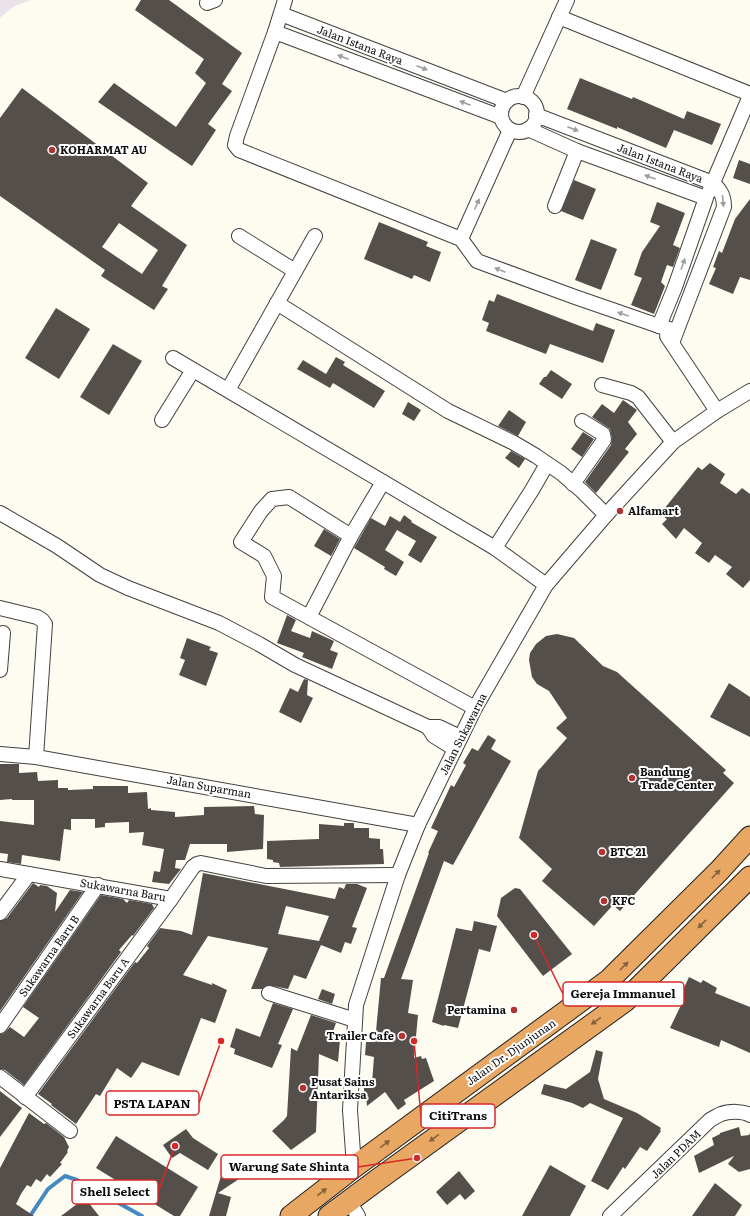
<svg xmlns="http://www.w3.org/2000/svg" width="750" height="1216" font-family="Literata,serif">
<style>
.industrial{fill:#ebe3eb}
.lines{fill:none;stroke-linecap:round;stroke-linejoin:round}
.stream{stroke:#4689c1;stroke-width:4}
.building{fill:#554f4b;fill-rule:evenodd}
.minor-casing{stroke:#414141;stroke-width:16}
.highway-casing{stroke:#1f1f1f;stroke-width:23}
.minor{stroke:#fff;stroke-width:14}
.highway{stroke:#e8a763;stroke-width:21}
.oneway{fill:#9f9f9f}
.oneway2{fill:#86623d}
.poi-dot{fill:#b23331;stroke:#fff;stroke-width:1.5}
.labels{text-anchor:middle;stroke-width:4;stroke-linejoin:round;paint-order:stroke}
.street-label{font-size:11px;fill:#0e0e0e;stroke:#fff}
.poi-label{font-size:11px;font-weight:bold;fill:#0e0e0e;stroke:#fff;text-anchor:start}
.leader{fill:none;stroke:#d62828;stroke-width:1.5}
.callout-dot{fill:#d62828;stroke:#fff;stroke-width:1.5}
.callout{fill:#fff;stroke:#d62828;stroke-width:1.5}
.callout-label{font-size:12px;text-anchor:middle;font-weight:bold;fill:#0e0e0e}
</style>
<rect width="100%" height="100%" fill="#fefcf0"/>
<polygon class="industrial" points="0,0 31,0 13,7 0,18"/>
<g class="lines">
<polyline class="stream" points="30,1216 48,1189 65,1176 77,1180 142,1216"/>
</g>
<g class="building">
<polygon points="141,0 169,0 242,53 222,84 232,91 208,124 216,130 192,166 98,102 114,83 176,127 206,83 195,73 204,59 135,10"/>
<polygon points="580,78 632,99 633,97 684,119 687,111 721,124 712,145 674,130 666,148 617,127 617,129 567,109"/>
<path d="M 22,88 L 148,183 L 131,206 L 187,245 L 162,286 L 168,289 L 154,310 L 101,276 L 105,270 L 0,196 L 0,118 ZM 119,223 L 158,250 L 142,274 L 102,247 Z"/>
<polygon points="739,160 750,164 750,184 733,178"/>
<polygon points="574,180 596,189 583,220 561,211"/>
<polygon points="750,199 750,280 740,277 733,294 709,284 716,268 713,267 719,251 722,253 735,219"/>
<polygon points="657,202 685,213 673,245 680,248 673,267 667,265 661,282 665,286 654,314 631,305 642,278 634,275 642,252 660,226 650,222"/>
<polygon points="379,222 428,242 426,246 441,252 430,282 414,275 412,279 364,259"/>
<polygon points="591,239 617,249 601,290 575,280"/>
<polygon points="497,294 593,331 596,323 615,330 603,363 550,344 546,354 486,331 489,323 482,320 489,300 494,302"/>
<polygon points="56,308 90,329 59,379 25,358"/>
<polygon points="113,344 142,361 109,415 80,397"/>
<polygon points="336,357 345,362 343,365 385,391 374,408 333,383 330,388 297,369 303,360 326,374"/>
<polygon points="551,370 572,384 562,399 539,384 544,377 546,377"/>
<polygon points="623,400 637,410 628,422 637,434 625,449 629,452 596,493 585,482 611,445 612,439 610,429 592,417 602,404 614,413"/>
<polygon points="408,402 421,410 414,421 402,414"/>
<polygon points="509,410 526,422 518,436 498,426"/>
<polygon points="583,432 594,439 582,457 571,449"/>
<polygon points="511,451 525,459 519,468 505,458"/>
<polygon points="710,463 725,474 720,483 736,494 742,488 750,494 750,580 743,588 726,574 732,567 715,555 709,563 695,553 702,543 684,528 676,539 662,524 667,519 660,514 698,467 702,470"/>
<polygon points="404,515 412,521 411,522 437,537 421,563 408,555 416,541 397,530 385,550 404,562 396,576 384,569 385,567 354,548 371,518 385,526 390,516 400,522"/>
<polygon points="324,529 340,539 331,556 314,546"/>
<polygon points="287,615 296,620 291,631 310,638 312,631 334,641 330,650 338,653 332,669 302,657 304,653 277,643"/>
<polygon points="557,634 574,638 603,666 617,672 726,770 723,773 734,783 620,911 613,905 594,926 542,881 552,869 519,838 538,771 567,738 556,728 567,718 549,691 537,684 532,677 529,660 530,653 536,644 546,636"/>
<polygon points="187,638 211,647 209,650 218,653 206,686 179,675 185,660 180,658"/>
<polygon points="304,679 308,680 307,695 313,698 301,723 279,712 290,688 298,692"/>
<polygon points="729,683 750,697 750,737 710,717"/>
<polygon points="488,735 496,740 491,749 511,761 453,865 444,861 401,979 413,980 408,1013 418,1015 414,1058 421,1056 422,1059 426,1058 434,1081 404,1100 406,1104 398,1110 385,1092 367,1106 366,1096 364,1096 364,1082 372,1083 374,1057 365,1055 366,1042 375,1042 381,978 384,978 429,853 428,853 438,831 431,828 451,785 454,787 466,765 463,763 472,748 478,751"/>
<polygon points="0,764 19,764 19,773 37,772 38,781 58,780 58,788 68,788 68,790 93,789 93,786 128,786 128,793 147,792 148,809 151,808 151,810 175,812 175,817 204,815 204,807 254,806 255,814 264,815 263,849 227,852 227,844 190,844 185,860 176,860 175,868 181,869 169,884 152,882 154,871 160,872 164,849 142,845 144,832 129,833 129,822 105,823 105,827 95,828 95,819 71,819 71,830 64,829 60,861 22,855 21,864 7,862 8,854 0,853 0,821 34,825 34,800 12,800 12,799 0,800"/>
<polygon points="344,823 354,823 354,828 369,828 369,838 380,839 380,849 383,849 384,864 280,867 279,863 273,862 273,860 267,859 267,841 319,839 319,824 344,826"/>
<path d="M 203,873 L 335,899 L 339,887 L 344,889 L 346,884 L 357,884 L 367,888 L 352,927 L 357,928 L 351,944 L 345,942 L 341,953 L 321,945 L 306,979 L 294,975 L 288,989 L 268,985 L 262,989 L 251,989 L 268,948 L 208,936 L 183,975 L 212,985 L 212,983 L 227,990 L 215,1023 L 201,1018 L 179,1076 L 142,1062 L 131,1078 L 117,1068 L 100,1096 L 96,1094 L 76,1124 L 51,1105 L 52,1104 L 38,1094 L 135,962 L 137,963 L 149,948 L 147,946 L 160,928 L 181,931 L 192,935 ZM 286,906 L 329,916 L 319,941 L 278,934 Z"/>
<polygon points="33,883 39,887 40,885 47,886 57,893 55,912 70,890 83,892 0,1011 0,921 7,918"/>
<polygon points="515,888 520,889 572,954 543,976 497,916 501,898"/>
<polygon points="101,895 123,899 127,903 129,900 152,904 154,908 133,936 132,935 119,950 121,952 24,1085 5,1070 0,1069 0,1034 4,1033 10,1027 24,1037 39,1018 23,1007"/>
<polygon points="474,921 497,926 490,952 479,949 458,1028 444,1025 444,1026 432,1022 456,928 472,931"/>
<polygon points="689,977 701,983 703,980 717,988 715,993 750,1007 750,1053 721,1040 719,1047 670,1028 682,1003 678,1001"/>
<polygon points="322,989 335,994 332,1004 318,999"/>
<polygon points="273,1003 293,1009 278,1044 282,1045 272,1068 234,1054 235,1049 230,1047 236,1028 260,1037"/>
<polygon points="311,1015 336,1023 331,1037 340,1040 338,1062 319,1054 316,1132 291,1150 272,1131 284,1120 287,1116 291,1048 297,1051"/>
<polygon points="596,1050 603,1052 598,1079 604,1099 637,1113 661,1128 660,1130 661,1131 647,1151 640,1147 625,1169 623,1167 608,1190 591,1181 623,1118 590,1103 583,1108 572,1103 541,1094 544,1084 566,1089 590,1072"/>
<polygon points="0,1091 22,1108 0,1137"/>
<polygon points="29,1113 44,1124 46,1123 64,1137 69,1147 67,1151 68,1152 60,1163 62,1164 50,1177 47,1174 41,1182 36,1179 31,1187 27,1185 21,1194 16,1204 34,1216 0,1216 0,1168"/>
<polygon points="739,1127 741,1136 749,1135 750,1133 750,1169 739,1172 728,1164 734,1156 699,1173 694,1156 714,1145 712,1138 720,1134 720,1133"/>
<polygon points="186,1129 193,1138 218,1154 208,1170 180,1153 172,1158 163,1145"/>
<polygon points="116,1136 198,1187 180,1216 174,1216 96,1168"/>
<polygon points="226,1159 248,1173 218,1193 231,1197 226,1216 209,1216"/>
<polygon points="550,1165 586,1186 570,1216 522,1216"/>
<polygon points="459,1171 475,1191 465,1200 460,1194 447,1205 436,1192"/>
<polygon points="715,1183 742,1205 735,1216 692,1216"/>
<polygon points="85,1198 99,1216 61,1216"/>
</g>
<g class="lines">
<defs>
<g id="minor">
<polyline points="285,0 275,32 237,136 235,145 239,150 461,239 477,261 575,297 659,326 676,331"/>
<polyline points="207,3 215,0"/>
<polyline points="281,14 507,101"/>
<polyline points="559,17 750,94"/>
<polyline points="275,32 501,117"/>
<circle cx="519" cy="114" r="18"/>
<polyline points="523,97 567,0"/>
<path d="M 536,115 L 713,183 C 721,191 724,196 724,207 L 672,343"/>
<polyline points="528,129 577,151 706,198 675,287 659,326"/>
<polyline points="709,192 750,96"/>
<polyline points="555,206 577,151"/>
<polyline points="239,236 295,271"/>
<polyline points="461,239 510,130"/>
<polyline points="277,303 448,411 514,443 536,456 561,473 582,491 606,515"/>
<polyline points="667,336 717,411"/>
<polyline points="173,358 495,548 546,585"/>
<polyline points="602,385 631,393 638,397 673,442"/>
<polyline points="228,390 315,236"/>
<polyline points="162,420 193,370"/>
<polyline points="573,484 604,440 603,434 582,421"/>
<polyline points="0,513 57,546 100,575 128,588 219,623 259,644 295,665 428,727 439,727 460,737"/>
<polyline points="351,536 289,497 272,499 261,511 241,542 264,556 274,576 272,597 475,708"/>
<polyline points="495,548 532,490 547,464"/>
<polyline points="0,608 37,617 42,620 45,624 36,757"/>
<polyline points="309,617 351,536 383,482"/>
<polyline points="0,670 3,633"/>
<polyline points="428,727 434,736 455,749"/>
<polyline points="0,754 36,757 418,825"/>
<polyline points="0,869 171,899 193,867 197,864 201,863 266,876 398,875"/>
<polyline points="0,913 29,874"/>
<polyline points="269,993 355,1020"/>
<polyline points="0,1026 98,885"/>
<polyline points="0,1077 70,1131"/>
<polyline points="25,1097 171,899"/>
<polyline points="354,1167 350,1110 356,1005 398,875 418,825 475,708 546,585 606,515 673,442 717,411 750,391"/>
<polyline points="349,1201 358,1216"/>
<path d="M 610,1216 L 710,1120 C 714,1118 718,1115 721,1114 C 729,1111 743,1111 750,1115"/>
</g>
<g id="highway">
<polyline points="291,1216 354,1167 609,980 719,871 750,837"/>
<polyline points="329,1216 380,1178 625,1001 750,877"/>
</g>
</defs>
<use href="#minor" class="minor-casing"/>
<use href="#highway" class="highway-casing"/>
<use href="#minor" class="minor"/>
<use href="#highway" class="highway"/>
</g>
<defs><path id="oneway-solid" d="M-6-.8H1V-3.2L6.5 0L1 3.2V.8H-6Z"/></defs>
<g class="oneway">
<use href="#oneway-solid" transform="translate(343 57) rotate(-159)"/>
<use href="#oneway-solid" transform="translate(422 68) rotate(21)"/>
<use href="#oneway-solid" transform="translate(465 103) rotate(-159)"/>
<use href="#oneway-solid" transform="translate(573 129) rotate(21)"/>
<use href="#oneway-solid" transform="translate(650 177) rotate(-160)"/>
<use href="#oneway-solid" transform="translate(723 201) rotate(85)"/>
<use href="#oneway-solid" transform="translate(477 204) rotate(-66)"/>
<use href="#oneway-solid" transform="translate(683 264) rotate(-71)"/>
<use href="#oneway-solid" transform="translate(500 270) rotate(-158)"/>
<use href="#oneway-solid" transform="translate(623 314) rotate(-161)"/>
</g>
<g class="oneway2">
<use href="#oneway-solid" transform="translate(716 874) rotate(-45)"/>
<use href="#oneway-solid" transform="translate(702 924) rotate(136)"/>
<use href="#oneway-solid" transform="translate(624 966) rotate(-45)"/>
<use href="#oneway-solid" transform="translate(596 1021) rotate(144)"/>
<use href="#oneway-solid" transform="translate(434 1138) rotate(144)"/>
<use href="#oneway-solid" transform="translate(385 1144) rotate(-37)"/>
<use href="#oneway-solid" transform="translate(322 1192) rotate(-38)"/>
</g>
<g class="poi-dot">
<circle cx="52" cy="150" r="4"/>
<circle cx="620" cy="511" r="4"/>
<circle cx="632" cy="778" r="4"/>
<circle cx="602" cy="852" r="4"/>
<circle cx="604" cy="901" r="4"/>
<circle cx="514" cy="1010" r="4"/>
<circle cx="402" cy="1036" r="4"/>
<circle cx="303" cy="1088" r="4"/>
</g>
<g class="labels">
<g class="street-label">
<text transform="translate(360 45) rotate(21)" y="4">Jalan Istana Raya</text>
<text transform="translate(660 163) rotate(21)" y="4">Jalan Istana Raya</text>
<text transform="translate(463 734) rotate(-63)" y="4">Jalan Sukawarna</text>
<text transform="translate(209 787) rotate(10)" y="4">Jalan Suparman</text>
<text transform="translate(123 890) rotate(10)" y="4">Sukawarna Baru</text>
<text transform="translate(49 956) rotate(-55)" y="4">Sukawarna Baru B</text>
<text transform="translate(98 998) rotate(-54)" y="4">Sukawarna Baru A</text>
<text transform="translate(511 1052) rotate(-35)" y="4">Jalan Dr. Djunjunan</text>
<text transform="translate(676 1154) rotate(-44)" y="4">Jalan PDAM</text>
</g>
<g class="poi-label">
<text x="60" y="154">KOHARMAT AU</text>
<text x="628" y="515">Alfamart</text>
<text x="640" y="776">Bandung<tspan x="640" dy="13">Trade Center</tspan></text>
<text x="610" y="856">BTC 21</text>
<text x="612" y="905">KFC</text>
<text x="506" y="1014" text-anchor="end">Pertamina</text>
<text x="394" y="1040" text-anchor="end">Trailer Cafe</text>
<text x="311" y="1086">Pusat Sains<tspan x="311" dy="13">Antariksa</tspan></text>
</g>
</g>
<path class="leader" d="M534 935L563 994M221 1041L199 1103M414 1041L421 1116M417 1158L358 1167M175 1146L158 1192"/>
<g class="callout-dot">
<circle cx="534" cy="935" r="4"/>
<circle cx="221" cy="1041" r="4"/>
<circle cx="414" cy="1041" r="4"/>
<circle cx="417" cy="1158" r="4"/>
<circle cx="175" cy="1146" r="4"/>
</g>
<g class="callout">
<rect x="563" y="982" width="121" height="24" rx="4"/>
<rect x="106" y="1091" width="93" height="24" rx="4"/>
<rect x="421" y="1104" width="74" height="24" rx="4"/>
<rect x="221" y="1155" width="137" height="24" rx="4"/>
<rect x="72" y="1180" width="86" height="24" rx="4"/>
</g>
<g class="callout-label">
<text x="623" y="998">Gereja Immanuel</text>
<text x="152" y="1108">PSTA LAPAN</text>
<text x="458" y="1120">CitiTrans</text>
<text x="289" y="1171">Warung Sate Shinta</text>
<text x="115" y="1196">Shell Select</text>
</g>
</svg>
